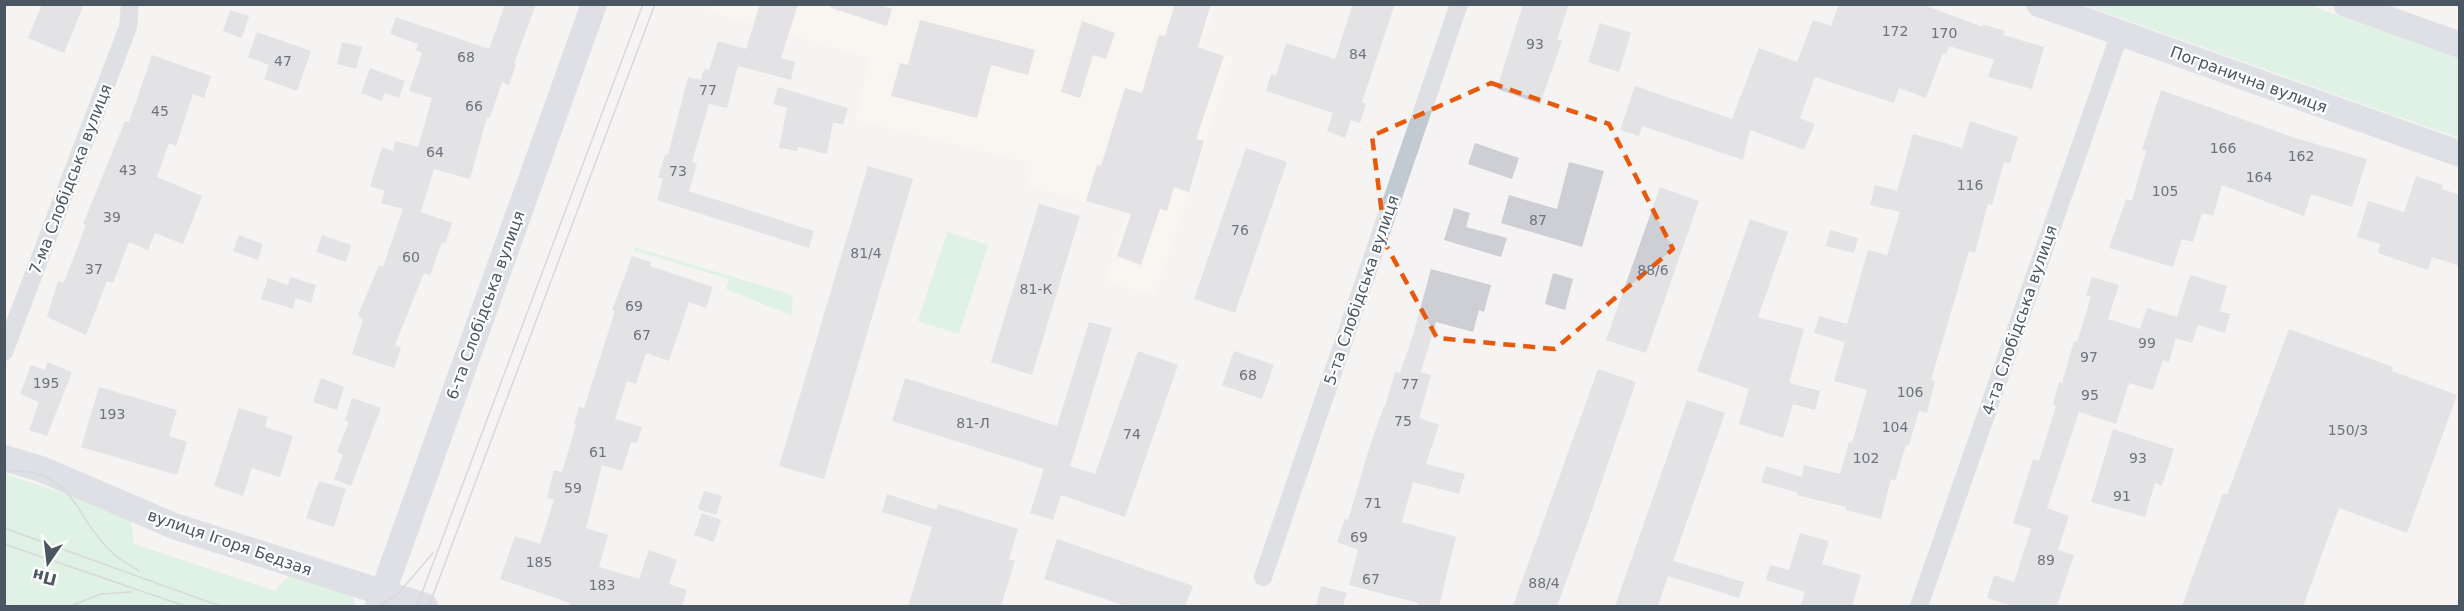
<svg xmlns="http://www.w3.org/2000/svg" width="2464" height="611" font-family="'DejaVu Sans',sans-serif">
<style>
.commercial{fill:#fdf9ef}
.green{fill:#c3f1d5}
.building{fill:#cdcfd5}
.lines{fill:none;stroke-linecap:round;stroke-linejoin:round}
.street{stroke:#c1cad2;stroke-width:18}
.secondary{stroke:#c1cbd6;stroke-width:26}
.tram{stroke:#b5b8bd;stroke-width:1.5}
.marked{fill:none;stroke:#e8590c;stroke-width:4.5;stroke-dasharray:12 8;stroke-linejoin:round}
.labels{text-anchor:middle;stroke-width:4.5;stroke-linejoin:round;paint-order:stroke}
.number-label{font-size:14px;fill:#6b747e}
.street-label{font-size:16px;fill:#4a5661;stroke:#fff}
</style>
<rect width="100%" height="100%" fill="#f5f3f3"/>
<polygon class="commercial" points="709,4 890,4 896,6 897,4 1216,5 1203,47 1233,58 1155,296 1105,281 1126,213 1027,186 1033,163 855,120 869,58 707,11"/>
<g class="green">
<polygon points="2084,5 2308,5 2459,58 2459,138"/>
<polygon points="947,232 988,245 959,334 918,321"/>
<polygon points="634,247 790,294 793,300 791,315 726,289 729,279 633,250"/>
<polygon points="5,474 130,515 134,544 275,591 291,573 349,593 353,598 355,606 15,606 5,603"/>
</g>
<g class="building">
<polygon points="42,4 84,4 64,53 28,38"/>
<polygon points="505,4 536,4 514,64 516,65 509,85 502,82 490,118 487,117 470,179 434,169 421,212 452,223 445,244 442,242 430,275 424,273 395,345 401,348 394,368 352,354 363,320 358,315 379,265 383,267 403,209 381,203 385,191 370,186 382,147 393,151 395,141 418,147 432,98 409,91 422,53 416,50 418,44 390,34 396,17 489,49"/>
<polygon points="760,4 798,4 781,58 795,62 791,80 738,66 727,108 709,104 692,162 697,164 689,191 814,231 809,248 657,200 663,179 658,177 665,155 668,155 688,77 701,80 704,69 709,70 718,41 746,49"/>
<polygon points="832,4 878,4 892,9 887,26 831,8"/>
<polygon points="1175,4 1211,4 1198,47 1224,56 1196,139 1204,141 1189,192 1174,187 1167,211 1160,209 1141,265 1117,256 1131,214 1086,201 1097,165 1101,166 1125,88 1142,93 1159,35 1165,36"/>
<polygon points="1353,4 1395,4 1362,102 1366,104 1360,123 1351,120 1345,138 1327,131 1333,113 1266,91 1271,74 1276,76 1286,43 1335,59"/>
<polygon points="1523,4 1569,4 1557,39 1562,41 1540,104 1497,89"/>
<polygon points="1839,4 1921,4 1983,27 1983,24 2004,31 2003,35 2044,47 2032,89 1988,77 1994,60 1949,46 1946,54 1943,53 1926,98 1899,88 1894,103 1815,77 1800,118 1815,124 1804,150 1750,130 1743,160 1642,126 1639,136 1620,130 1635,86 1732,119 1759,48 1797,62 1813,20 1831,26"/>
<polygon points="230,10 249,16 242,38 223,31"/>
<polygon points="920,20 1035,50 1028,75 991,65 977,118 891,96 900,63 908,65"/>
<polygon points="1082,21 1115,33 1106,59 1093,55 1080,98 1061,92"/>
<polygon points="1600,23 1631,33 1619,72 1588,62"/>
<polygon points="257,32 311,51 297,91 264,79 269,65 248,57"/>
<polygon points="342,42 362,47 356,69 337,64"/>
<polygon points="152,55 211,76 204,98 193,94 176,146 169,143 157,177 202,196 183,244 155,233 148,250 129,242 113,283 107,281 86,335 47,317 58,281 64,282 86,225 83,224 125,121 129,122"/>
<polygon points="370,68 405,81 399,98 384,93 382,101 361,93"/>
<polygon points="778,87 848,108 843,125 833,122 827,154 798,147 797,151 779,148 787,108 773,104"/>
<polygon points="2161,90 2295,138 2367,159 2352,207 2311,194 2304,216 2222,185 2213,216 2202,213 2193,242 2182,239 2173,267 2109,248 2126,199 2132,201 2146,151 2142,150"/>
<polygon points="1970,121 2018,137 2010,163 2004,162 1992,205 1988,204 1975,253 1969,251 1931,380 1935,381 1927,413 1919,411 1909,445 1906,445 1895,481 1891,479 1881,519 1846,510 1846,507 1797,495 1798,493 1761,482 1766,466 1802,477 1804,465 1840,474 1849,442 1852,443 1867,390 1834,381 1845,342 1814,333 1819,316 1847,324 1868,250 1887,255 1900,212 1870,205 1875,185 1897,191 1913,134 1962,148"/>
<polygon points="1475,143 1519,158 1512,179 1468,164"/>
<polygon points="1246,148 1287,162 1235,313 1194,299"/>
<polygon points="1569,162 1604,171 1582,247 1501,223 1509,195 1557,209"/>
<polygon points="868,166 913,179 824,479 779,466"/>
<polygon points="2416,176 2443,185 2442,189 2460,195 2460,266 2432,257 2428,270 2378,253 2380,244 2357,237 2368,201 2404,212"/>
<polygon points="1660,187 1699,201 1646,353 1606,340"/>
<polygon points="1039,204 1080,216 1032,375 991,362"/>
<polygon points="1454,208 1470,213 1466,227 1507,238 1501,257 1444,240"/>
<polygon points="1750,219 1788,232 1758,317 1804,329 1789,383 1820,391 1815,410 1793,404 1783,438 1739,424 1749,389 1697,371"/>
<polygon points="1830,230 1858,238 1854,253 1826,246"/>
<polygon points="239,235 263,244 258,260 233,251"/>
<polygon points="322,235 351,245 346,262 316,252"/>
<polygon points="632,256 651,262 650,266 713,287 706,308 689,302 669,361 646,353 636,384 627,381 615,419 642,427 637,443 631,442 622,471 602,465 586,528 608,535 599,567 639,579 649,550 677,560 669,584 687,590 682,606 568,606 570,603 500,579 515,536 540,544 554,500 547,498 554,470 562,472 576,425 574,424 579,407 584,408 615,311 612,310"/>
<polygon points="1431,269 1491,285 1484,312 1479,310 1473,332 1436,322 1421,372 1431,375 1419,418 1439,425 1426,464 1465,474 1459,494 1413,482 1402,522 1456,537 1439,606 1418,606 1418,603 1349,585 1358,550 1337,542 1345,519 1348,520 1369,449 1384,406 1385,407 1395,372 1400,373 1413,335"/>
<polygon points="1553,273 1573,279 1565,310 1545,304"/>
<polygon points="2190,275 2227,286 2220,311 2230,314 2225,333 2198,325 2192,343 2176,338 2169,362 2163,360 2153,390 2129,383 2116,424 2079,412 2047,508 2069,516 2058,550 2074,555 2057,606 2013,606 1987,598 1994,575 2014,582 2031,529 2013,523 2033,459 2039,461 2056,406 2053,404 2059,382 2062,383 2074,341 2077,342 2091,297 2086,295 2092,277 2119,285 2108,319 2140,329 2147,308 2177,317"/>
<polygon points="290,277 316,285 311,303 296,298 293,309 261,299 268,278 288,285"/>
<polygon points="1089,322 1112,328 1070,466 1095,474 1138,351 1178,365 1125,517 1061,495 1053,520 1030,513 1044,469 892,421 905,378 1057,426"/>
<polygon points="2289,329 2393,367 2392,371 2457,395 2407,533 2339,508 2303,606 2182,606 2223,493 2227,495"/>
<polygon points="1234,351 1274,365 1262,399 1222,385"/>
<polygon points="47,362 72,372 47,436 29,430 39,402 20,394 31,365 45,370"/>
<polygon points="1598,369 1636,382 1585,530 1557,606 1513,606"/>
<polygon points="321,378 344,387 337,410 313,402"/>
<polygon points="99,387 177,410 169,436 187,442 177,475 81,447"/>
<polygon points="352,398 381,408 351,486 334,479 343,455 337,452 349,422 345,420"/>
<polygon points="1687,400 1725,413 1673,561 1744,582 1739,598 1668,576 1658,606 1615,606"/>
<polygon points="239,408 268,417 265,427 293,436 280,477 252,468 243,496 214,486"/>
<polygon points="2113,429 2174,449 2162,486 2155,483 2145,517 2091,502"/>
<polygon points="319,481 346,489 334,527 306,518"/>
<polygon points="704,491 722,496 716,515 698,509"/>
<polygon points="887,494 936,510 938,504 1018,529 1009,559 1015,561 1001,606 908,606 932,527 882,512"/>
<polygon points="702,513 721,520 714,542 694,535"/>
<polygon points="1800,533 1829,541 1822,564 1861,575 1852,606 1800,606 1805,592 1766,580 1770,565 1789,570"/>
<polygon points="1057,539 1193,586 1185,606 1126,606 1044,579"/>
<polygon points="1321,586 1347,593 1343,606 1316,606"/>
</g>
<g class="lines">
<g class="street">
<polyline points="4,352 128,27 130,4"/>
<polyline points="1263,577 1459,4"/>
<polyline points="1919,606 2120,33"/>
</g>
<g class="secondary">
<polyline points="2039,4 2460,154"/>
<polyline points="2346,4 2460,45"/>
<polyline points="4,458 41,469 174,526 425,606"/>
<polyline points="378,606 594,4"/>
</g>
<g class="tram">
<path d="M 4,471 C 77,466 73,520 116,556 C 123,562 132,566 139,571"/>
<polyline points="4,528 220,606"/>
<polyline points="4,544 185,606"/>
<polyline points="71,606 101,594 131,592"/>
<polyline points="378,606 396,596 433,553"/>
<polyline points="417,606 643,4"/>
<polyline points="429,606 655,4"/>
</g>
</g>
<path d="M0 0H2464V611H0ZM 1491,83 L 1609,124 L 1673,249 L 1555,349 L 1437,338 L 1386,245 L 1372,136 Z" fill="#f5f3f3" fill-opacity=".55" fill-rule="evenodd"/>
<path class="marked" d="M 1491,83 L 1609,124 L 1673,249 L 1555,349 L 1437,338 L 1386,245 L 1372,136 Z"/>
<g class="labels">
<g class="number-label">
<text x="1895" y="36">172</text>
<text x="1944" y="38">170</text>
<text x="1535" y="49">93</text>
<text x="1358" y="59">84</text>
<text x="466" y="62">68</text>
<text x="283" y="66">47</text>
<text x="708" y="95">77</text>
<text x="474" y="111">66</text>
<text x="160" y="116">45</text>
<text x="2223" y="153">166</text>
<text x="435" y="157">64</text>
<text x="2301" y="161">162</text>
<text x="128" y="175">43</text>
<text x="678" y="176">73</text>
<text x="2259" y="182">164</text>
<text x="1970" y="190">116</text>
<text x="2165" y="196">105</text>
<text x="112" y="222">39</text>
<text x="1538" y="225">87</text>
<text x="1240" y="235">76</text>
<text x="866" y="258">81/4</text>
<text x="411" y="262">60</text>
<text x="94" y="274">37</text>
<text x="1653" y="275">88/6</text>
<text x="1036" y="294">81-К</text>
<text x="634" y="311">69</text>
<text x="642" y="340">67</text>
<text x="2147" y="348">99</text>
<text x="2089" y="362">97</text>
<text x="1248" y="380">68</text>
<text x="46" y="388">195</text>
<text x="1410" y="389">77</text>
<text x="1910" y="397">106</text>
<text x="2090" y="400">95</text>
<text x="112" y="419">193</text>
<text x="1403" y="426">75</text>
<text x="973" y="428">81-Л</text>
<text x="1895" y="432">104</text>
<text x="2348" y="435">150/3</text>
<text x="1132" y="439">74</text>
<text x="598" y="457">61</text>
<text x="1866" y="463">102</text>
<text x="2138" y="463">93</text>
<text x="573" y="493">59</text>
<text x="2122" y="501">91</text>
<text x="1373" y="508">71</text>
<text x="1359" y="542">69</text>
<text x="2046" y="565">89</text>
<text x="539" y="567">185</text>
<text x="1371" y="584">67</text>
<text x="1544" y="588">88/4</text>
<text x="602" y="590">183</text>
</g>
<g class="street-label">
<text transform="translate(2249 79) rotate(20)" y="6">Погранична вулиця</text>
<text transform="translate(70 179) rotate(-69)" y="6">7-ма Слобідська вулиця</text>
<text transform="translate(1361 290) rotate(-71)" y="6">5-та Слобідська вулиця</text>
<text transform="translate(485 305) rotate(-70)" y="6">6-та Слобідська вулиця</text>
<text transform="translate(2019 320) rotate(-71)" y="6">4-та Слобідська вулиця</text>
<text transform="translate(230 542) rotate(19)" y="6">вулиця Ігоря Бедзая</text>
</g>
</g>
<rect width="2464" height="611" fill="none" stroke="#4a5661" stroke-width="12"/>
<g transform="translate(48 563) rotate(194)" stroke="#ffffff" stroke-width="4.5" paint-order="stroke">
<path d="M0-4.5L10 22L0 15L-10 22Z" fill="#4a5661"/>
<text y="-9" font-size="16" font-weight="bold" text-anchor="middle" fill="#4a5661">Пн</text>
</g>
</svg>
